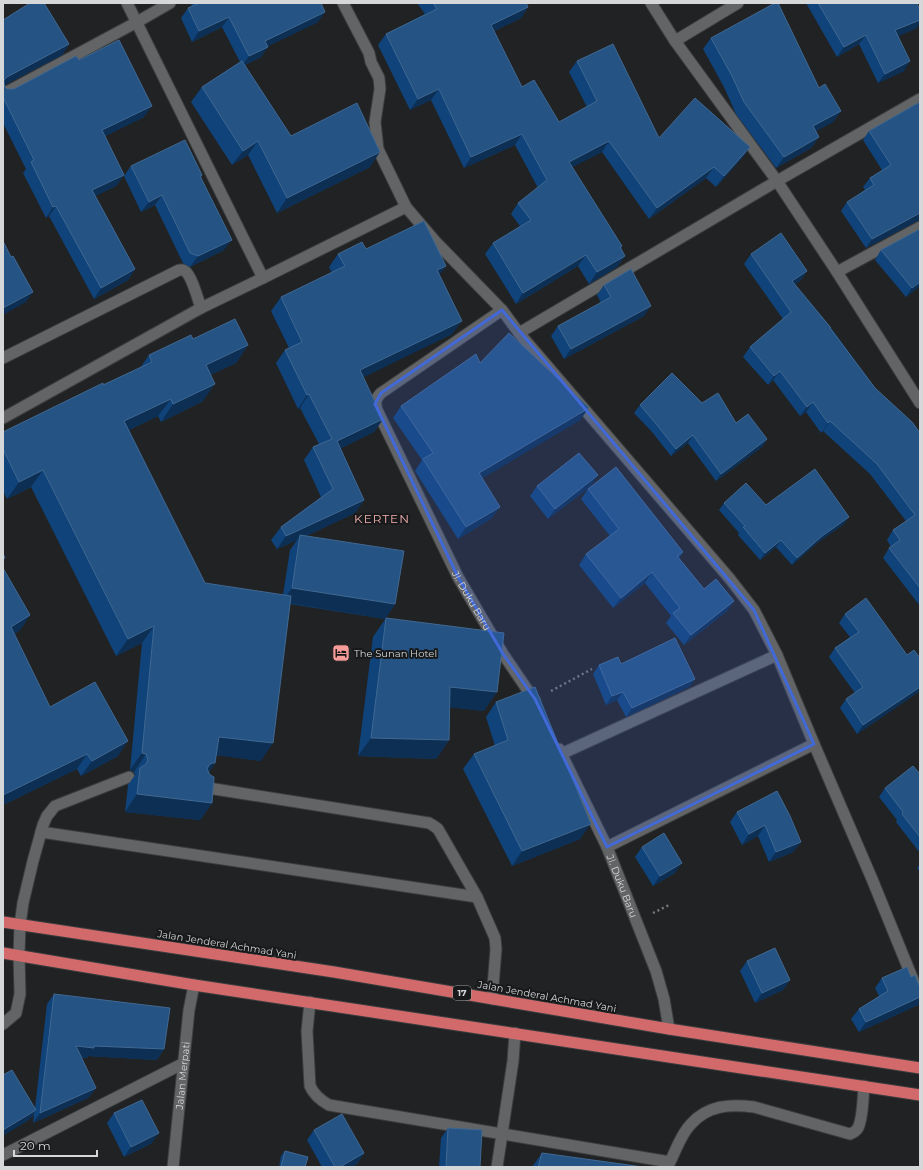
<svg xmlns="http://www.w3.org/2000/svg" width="923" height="1170" font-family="Montserrat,sans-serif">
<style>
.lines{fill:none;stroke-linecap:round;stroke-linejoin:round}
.service-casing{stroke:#3b3d3e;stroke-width:13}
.minor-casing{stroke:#3b3d3e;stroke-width:13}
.trunk-casing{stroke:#3b3d3e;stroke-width:13}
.path{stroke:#767879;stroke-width:2.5;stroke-dasharray:2 3;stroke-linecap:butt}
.service{stroke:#626466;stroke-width:11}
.minor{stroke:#626466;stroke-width:11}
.trunk{stroke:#d26a6c;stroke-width:11}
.wall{fill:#0f437a}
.shaded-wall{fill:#0d2f53}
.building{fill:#245384;stroke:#406891}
.marked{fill:#4269d8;fill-opacity:0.2;stroke:#4269d8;stroke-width:3;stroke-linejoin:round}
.labels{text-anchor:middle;stroke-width:4;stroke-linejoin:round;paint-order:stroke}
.shield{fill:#17191b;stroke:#9c9e9f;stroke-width:1}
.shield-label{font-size:9px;font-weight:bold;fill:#d5d7d8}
.street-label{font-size:10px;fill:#d5d7d8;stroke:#17191b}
.poi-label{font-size:10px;fill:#d5d7d8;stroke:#17191b;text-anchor:start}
.quarter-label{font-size:12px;letter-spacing:1px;fill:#f5b1af;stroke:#17191b}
</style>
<rect width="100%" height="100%" fill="#212224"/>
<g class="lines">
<defs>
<g id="service">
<polyline points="675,41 738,3"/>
<path d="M 3,358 L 179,270 C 182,270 183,269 185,271 C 192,276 198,300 201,308"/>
<polyline points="202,787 429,823 434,826 438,829 477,897 495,938 496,949 492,999"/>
<polyline points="41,832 477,897"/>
<path d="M 310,1002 L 307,1031 L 310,1086 C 314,1095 320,1100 329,1105 L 670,1162 C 676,1150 681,1134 691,1124 C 708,1105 730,1104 754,1107 L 850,1134 C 853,1133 856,1131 858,1128 C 863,1118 863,1097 864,1086"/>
<polyline points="3,1024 16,1013 20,994 19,955 20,925 23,903 33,861 43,825 47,816 55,806 129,777"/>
<polyline points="497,1167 513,1061 515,1033"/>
</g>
<g id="minor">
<polyline points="127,3 263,278 406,207 378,149 375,122 380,89 379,78 371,62 369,53 343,3"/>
<polyline points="651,3 675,41 777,181 837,272 920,403"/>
<polyline points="3,94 137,22 170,3"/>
<polyline points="406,207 435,241 502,310 519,333 730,579 754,610 777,655 814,744 872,879 920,997"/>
<polyline points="837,272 920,227"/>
<path id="s1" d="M 502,310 L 381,393 C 375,399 375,403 377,410 L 458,577 L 503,654 L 535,701"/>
<polyline points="519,333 777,181 920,99"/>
<polyline points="3,418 201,308 263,278"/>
<path id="s2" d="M 559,749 L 607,847 L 656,971 L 664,999 L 669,1029"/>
<polyline points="561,754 777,655"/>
<polyline points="607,847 814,744"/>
<polyline points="3,1155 184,1063"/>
<path id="s3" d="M 173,1167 L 189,1010 L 194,985"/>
</g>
<g id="trunk">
<polyline points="3,922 334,972 669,1029 920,1068"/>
<polyline points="3,953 194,985 920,1095"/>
</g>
</defs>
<use href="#service" class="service-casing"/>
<use href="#minor" class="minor-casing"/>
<use href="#trunk" class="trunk-casing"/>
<g class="path">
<polyline points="551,691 592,669"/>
<polyline points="653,913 669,905"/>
</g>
<use href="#service" class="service"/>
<use href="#minor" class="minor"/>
<use href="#trunk" class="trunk"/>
</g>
<g class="wall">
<polygon points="190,3 321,3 318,22 268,46 261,57 245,65 291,136 370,167 277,213 248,155 232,165 191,102 202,87 240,62 222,27 192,42 181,18 188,8 192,6"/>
<polygon points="417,3 526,3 528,7 521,18 494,31 522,87 559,122 587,107 569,72 577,61 659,138 750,147 742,158 716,187 706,178 649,219 602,152 572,167 622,246 621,248 625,256 617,267 589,284 578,266 516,304 485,254 493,243 520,226 511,214 518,203 538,188 515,145 464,168 431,100 410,110 378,45 386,34 425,14"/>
<polygon points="806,3 917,3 917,28 898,36 904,71 878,83 859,44 837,57"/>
<polygon points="3,20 69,44 62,55 4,85 5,87 7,89 14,89 79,60 144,117 105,136 124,175 116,186 95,196 135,269 128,280 94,299 49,216 46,218 23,173 26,169 3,123"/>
<polygon points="711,38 819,88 841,111 833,122 816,131 819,137 811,148 776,168 736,114 724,87 703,49"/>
<polygon points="920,102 920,220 917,221 866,248 841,211 847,202 865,190 863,187 870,178 882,170 863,140 869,131"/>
<polygon points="131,166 202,175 201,178 224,250 190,267 183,263 155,205 141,212 124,176"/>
<polygon points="920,229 920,286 906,297 875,260 881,250"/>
<polygon points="366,249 446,266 439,275 452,334 363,377 383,419 374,432 340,448 364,500 355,513 306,536 395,604 385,619 290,604 261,761 216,755 215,763 209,772 212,803 200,820 125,812 128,785 135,775 134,772 130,770 142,643 116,656 31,487 7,499 3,491 3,432 140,368 149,355 193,339 248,345 236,363 210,375 203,401 161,422 158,416 129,430 205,583 283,595 290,550 297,540 277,549 271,540 281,527 321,497 304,460 313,447 319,444 300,408 298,409 276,363 285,350 289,348 271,311 281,297 332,273 329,267 338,254"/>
<polygon points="751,254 807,271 800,281 795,284 831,328 875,388 920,433 920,606 883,558 889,548 891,547 887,540 893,530 906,521 870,474 823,431 821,433 806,412 800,416 773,380 768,385 743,357 750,347 783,319 744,264"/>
<polygon points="604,285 644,316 564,359 551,336 558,326 601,303 597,295"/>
<polygon points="480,363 580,420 482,478 492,518 458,539 415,471 422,460 393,418 401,406"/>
<polygon points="702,403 736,423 767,439 762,447 716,481 688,443 671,456 652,432 634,413 640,405"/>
<polygon points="537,486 591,486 548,519 530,496"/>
<polygon points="588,489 683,552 679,558 704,589 734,601 727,611 684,645 666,623 671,616 645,583 613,608 579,565 586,554 610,536 581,499"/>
<polygon points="724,503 766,505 844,524 817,543 792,565 776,547 760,560 738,535 739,533 719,510"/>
<polygon points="3,568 30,615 20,630 14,634 50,707 118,756 81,776 77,769 3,805"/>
<polygon points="845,614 907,655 920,658 920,691 857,734 840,708 846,699 855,693 829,657 835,648 850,637 839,623"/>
<polygon points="386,618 484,711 450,707 449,740 436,759 358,756 373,637"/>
<polygon points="621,664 695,679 689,687 626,717 617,700 606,705 593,674 599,665"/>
<polygon points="496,702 580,839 512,866 463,769 474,754 495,746 486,717"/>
<polygon points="920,774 920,853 896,822 897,820 879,797 885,788"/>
<polygon points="737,812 801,842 793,852 769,862 758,836 742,845 730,822"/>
<polygon points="642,847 675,873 653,886 635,857"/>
<polygon points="920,864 920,872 917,868"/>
<polygon points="747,961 790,980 783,990 755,1003 740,971"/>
<polygon points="911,977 920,988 920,1004 859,1032 851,1019 859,1009 879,996 875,988 882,978"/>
<polygon points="54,994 164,1049 157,1060 88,1056 87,1058 81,1058 96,1088 88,1098 33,1123 34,1114 29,1120 35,1108 47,1004"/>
<polygon points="114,1113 152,1143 124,1157 107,1123"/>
<polygon points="448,1128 480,1167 439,1167 441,1138"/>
<polygon points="314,1130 364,1153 357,1164 351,1167 322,1167 307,1140"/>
<polygon points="285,1151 305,1167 279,1167 281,1156"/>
<polygon points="542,1153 643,1167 532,1167"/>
</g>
<g class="shaded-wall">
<polygon points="528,7 521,18 483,36 491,25"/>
<polygon points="325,12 318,22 258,51 265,41"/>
<polygon points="229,17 222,27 192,42 199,31"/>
<polygon points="920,20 920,23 917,28 889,40 895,30"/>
<polygon points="866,35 859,44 837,57 844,47"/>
<polygon points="69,44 62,55 3,86 3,82 7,77"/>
<polygon points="268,47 261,57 242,66 249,56"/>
<polygon points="910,61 904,71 878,83 885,74"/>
<polygon points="439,89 431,100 410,110 418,99"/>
<polygon points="152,106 144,117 94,141 102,130"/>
<polygon points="841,111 833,122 805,137 813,126"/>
<polygon points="522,134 515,145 464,168 471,157"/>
<polygon points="819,137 811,148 776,168 784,157"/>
<polygon points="258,141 248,155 232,165 243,151"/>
<polygon points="609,141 602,152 561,173 569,162"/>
<polygon points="750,147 742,158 716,187 724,176"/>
<polygon points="380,152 370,167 277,213 287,198"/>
<polygon points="714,167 706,178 649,219 657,208"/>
<polygon points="124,175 116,186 85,201 92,190"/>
<polygon points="162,195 155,205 141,212 149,202"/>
<polygon points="56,206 49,216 46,218 53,207"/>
<polygon points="920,213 920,220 917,221 866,248 872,239"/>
<polygon points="232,240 224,250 190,267 198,256"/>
<polygon points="586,255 578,266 516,304 523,293"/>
<polygon points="625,256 617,267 589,284 597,272"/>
<polygon points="446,266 436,279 437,270"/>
<polygon points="135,269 128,280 94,299 101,288"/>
<polygon points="807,271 800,281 785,291 792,281"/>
<polygon points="920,282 920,286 906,297 912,288"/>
<polygon points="33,292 26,302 3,315 3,308"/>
<polygon points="651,306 644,316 564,359 571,349"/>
<polygon points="462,321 452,334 350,384 360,370"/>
<polygon points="248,345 236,363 193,383 206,365"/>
<polygon points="780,371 773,380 768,385 774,376"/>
<polygon points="215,384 203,401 161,422 173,404"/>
<polygon points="309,394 300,408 298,409 307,395"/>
<polygon points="171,399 158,416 112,438 124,421"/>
<polygon points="813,402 806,412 800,416 807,407"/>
<polygon points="589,408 580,420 471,485 479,473"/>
<polygon points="383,419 374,432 328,455 337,441"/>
<polygon points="830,421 823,431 821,433 828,423"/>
<polygon points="693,435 688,443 671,456 676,449"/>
<polygon points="767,439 762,447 716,481 721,474"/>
<polygon points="43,470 31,487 7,499 19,482"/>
<polygon points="598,475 591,486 548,519 555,509"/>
<polygon points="364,500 355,513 300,539 300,535 297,540 277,549 286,536"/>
<polygon points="500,507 492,518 458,539 466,527"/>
<polygon points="849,517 844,524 817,543 792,565 797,558 822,536"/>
<polygon points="781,540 776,547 760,560 765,553"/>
<polygon points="652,572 645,583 613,608 621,598"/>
<polygon points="292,588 395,604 385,619 282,602"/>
<polygon points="734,601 727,611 684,645 691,635"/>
<polygon points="30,615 20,630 3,641 11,627"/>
<polygon points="154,626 142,643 116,656 128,639"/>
<polygon points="695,679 689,687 626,717 632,708"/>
<polygon points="450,687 497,692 484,711 437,706"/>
<polygon points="920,687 920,691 857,734 863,725"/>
<polygon points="623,692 617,700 606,705 612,696"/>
<polygon points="219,737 273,743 261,761 207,754"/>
<polygon points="371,738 449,740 436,759 358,756"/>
<polygon points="128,741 118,756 81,776 92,761"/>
<polygon points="142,753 146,754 134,772 130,770"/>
<polygon points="87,754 77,769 3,805 3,795"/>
<polygon points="212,763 215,763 203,780 209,765"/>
<polygon points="137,794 212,803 200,820 125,812"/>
<polygon points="591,824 580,839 512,866 522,851"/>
<polygon points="765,825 758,836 742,845 749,834"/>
<polygon points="801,842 793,852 769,862 776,852"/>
<polygon points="682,863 675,873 653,886 660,876"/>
<polygon points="790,980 783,990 755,1003 762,993"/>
<polygon points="920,997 920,1004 859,1032 866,1022"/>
<polygon points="76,1046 94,1046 164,1049 157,1060 88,1056 87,1058 68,1056"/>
<polygon points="96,1088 88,1098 33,1123 40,1113"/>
<polygon points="36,1110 29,1120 3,1136 3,1130"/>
<polygon points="159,1133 152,1143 124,1157 131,1147"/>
<polygon points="364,1153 357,1164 351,1167 340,1167"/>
</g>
<g class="building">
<polygon points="30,3 44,3 69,44 7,77 4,80 4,83 5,87 7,89 14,89 76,56 79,60 119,40 152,106 102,130 124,175 92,190 135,269 101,288 56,206 53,207 31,162 34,160 3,97 3,20"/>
<polygon points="199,3 321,3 325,12 265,41 268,47 249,56 229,17 199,31 188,8"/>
<polygon points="433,3 526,3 528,7 491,25 522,87 534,80 559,122 597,101 577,61 613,44 659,138 695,98 750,147 724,176 714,167 657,208 609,141 569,162 622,246 620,247 625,256 597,272 586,255 523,293 493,243 531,220 518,203 547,180 522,134 471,157 439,89 418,99 386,34 437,9"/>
<polygon points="775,3 778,3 819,88 825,84 841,111 813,126 819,137 784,157 744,102 732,76 711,38"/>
<polygon points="818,3 917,3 920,11 920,20 895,30 910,61 885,74 866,35 844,47"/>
<polygon points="242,61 291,136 357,103 380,152 287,198 258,141 243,151 202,87"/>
<polygon points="920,102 920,213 872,239 847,202 874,185 870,178 891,165 869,131"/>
<polygon points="185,140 202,175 200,176 232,240 198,256 190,253 162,195 149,202 131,166"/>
<polygon points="424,221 446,266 437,270 462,321 360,370 383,419 337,441 364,500 286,536 281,527 333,489 313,447 332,439 309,394 307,395 285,350 302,342 281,297 345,266 338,254 362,242 366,249"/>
<polygon points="920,229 920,282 912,288 881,250"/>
<polygon points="781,233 807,271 792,281 831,328 830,328 875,388 912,422 920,433 920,588 889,548 900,540 893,530 915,515 877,464 830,421 828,423 813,402 807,407 780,371 774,376 750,347 791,312 751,254"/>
<polygon points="3,241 11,257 13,256 33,292 3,308"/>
<polygon points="631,269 651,306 571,349 558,326 611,297 604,285"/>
<polygon points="235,319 248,345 206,365 215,384 173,404 171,399 124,421 205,583 291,596 273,743 219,737 215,763 212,763 209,765 207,769 210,775 214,777 212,803 137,794 140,768 146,764 148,760 146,754 142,753 154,626 128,639 43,470 19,482 3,449 3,432 103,383 103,385 152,362 149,355 191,335 193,339"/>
<polygon points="509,333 589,408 479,473 500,507 466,527 423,459 433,453 401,406 476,354 480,363"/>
<polygon points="672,373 702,403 718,393 736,423 748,414 767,439 721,474 693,435 676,449 657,425 640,405"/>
<polygon points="579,453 598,475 555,509 537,486"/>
<polygon points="616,467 683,552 677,556 704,589 716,579 734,601 691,635 673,613 680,608 652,572 621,598 586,554 619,529 588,489"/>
<polygon points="815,469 849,517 822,536 797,558 781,540 765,553 743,527 745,526 724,503 746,483 766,505"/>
<polygon points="300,535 404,551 395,604 292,588"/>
<polygon points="3,553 5,558 3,559"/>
<polygon points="3,568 30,615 11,627 50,707 95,682 128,741 92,761 87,754 3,795"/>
<polygon points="866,598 907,655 914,650 920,658 920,687 863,725 846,699 863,687 835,648 859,632 845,614"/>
<polygon points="386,618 504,633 497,692 450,687 449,740 371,738"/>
<polygon points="675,638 695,679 632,708 623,692 612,696 599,665 618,657 621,664"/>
<polygon points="535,687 591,824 522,851 474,754 508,740 496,702"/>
<polygon points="913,766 920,774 920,837 902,814 903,812 885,788"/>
<polygon points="777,791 790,816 801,842 776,852 765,825 749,834 737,812"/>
<polygon points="664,833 682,863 660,876 642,847"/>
<polygon points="775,948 790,980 762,993 747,961"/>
<polygon points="907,967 911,977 915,975 920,988 920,997 866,1022 859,1009 888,991 882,978"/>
<polygon points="54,994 170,1008 164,1049 94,1046 94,1048 76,1046 96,1088 40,1113"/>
<polygon points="12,1070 36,1110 3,1130 3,1075"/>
<polygon points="142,1100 159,1133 131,1147 114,1113"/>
<polygon points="342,1114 364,1153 340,1167 335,1167 314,1130"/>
<polygon points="448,1128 482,1130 480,1167 446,1167"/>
<polygon points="285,1151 308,1157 305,1167 281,1167"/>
<polygon points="542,1153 643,1167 538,1167"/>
</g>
<path class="marked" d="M 502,310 L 754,610 L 814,744 L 607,847 L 535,699 L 503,654 L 458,577 L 375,404 L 381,393 Z"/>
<defs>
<symbol id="hotel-square" viewBox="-11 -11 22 22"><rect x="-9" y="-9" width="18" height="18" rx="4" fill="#f59b99" stroke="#17191b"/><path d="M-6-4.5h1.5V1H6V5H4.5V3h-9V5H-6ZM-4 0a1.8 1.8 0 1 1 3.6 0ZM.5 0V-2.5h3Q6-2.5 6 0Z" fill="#111"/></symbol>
</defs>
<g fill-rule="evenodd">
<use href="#hotel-square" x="331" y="643" width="20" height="20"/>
</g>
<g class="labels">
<rect class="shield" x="453" y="986" width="18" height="14" rx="3"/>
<g class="shield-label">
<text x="462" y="996">17</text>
</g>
<g class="street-label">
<text dy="4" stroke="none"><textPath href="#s1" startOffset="378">Jl. Duku Baru</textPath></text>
<text dy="4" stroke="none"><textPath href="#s2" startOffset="151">Jl. Duku Baru</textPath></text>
<text transform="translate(227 944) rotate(9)" y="4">Jalan Jenderal Achmad Yani</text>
<text transform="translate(547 996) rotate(10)" y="4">Jalan Jenderal Achmad Yani</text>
<text dy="4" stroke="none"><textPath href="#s3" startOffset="92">Jalan Merpati</textPath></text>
</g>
<g class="poi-label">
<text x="354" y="657">The Sunan Hotel</text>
</g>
<g class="quarter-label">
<text x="382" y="523">KERTEN</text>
</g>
</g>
<rect width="923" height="1170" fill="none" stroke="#d5d7d8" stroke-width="8"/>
<path d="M14 1150v6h83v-6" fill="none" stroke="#d5d7d8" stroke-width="2"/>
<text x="20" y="1150" font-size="12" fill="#d5d7d8" stroke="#17191b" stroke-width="3" paint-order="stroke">20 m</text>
</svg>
